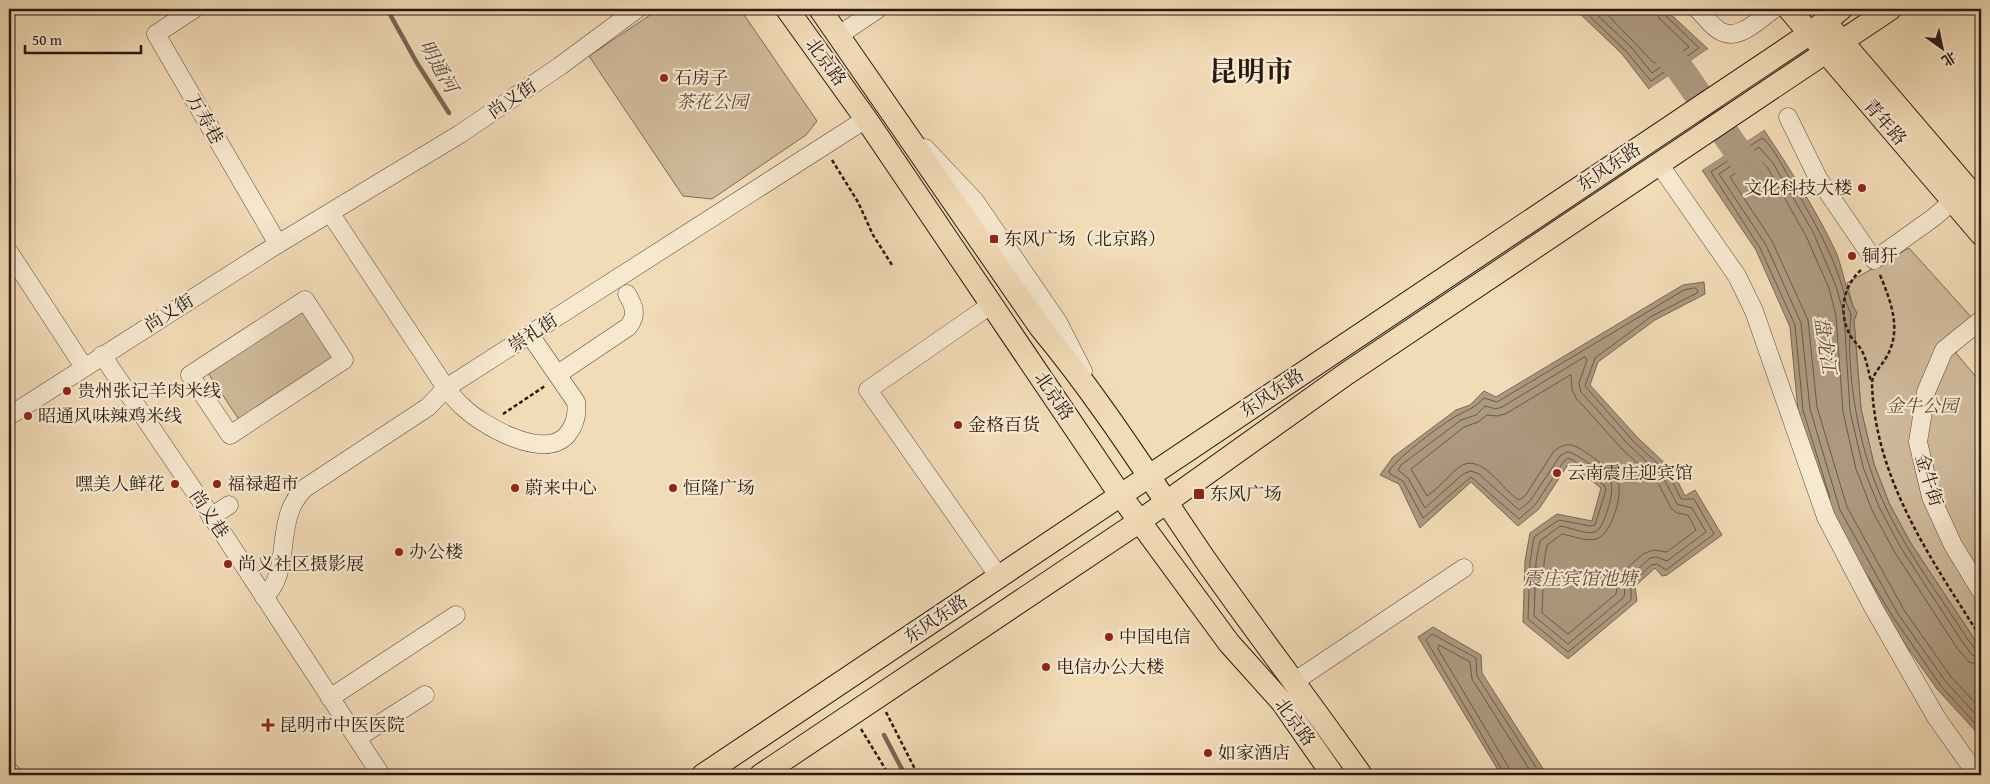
<svg xmlns="http://www.w3.org/2000/svg" width="1990" height="784" font-family="'Gentium Book Plus','Noto Serif SC',serif">
<style>
.green{fill:#d0ba9b;stroke:#7c6a57}
.water{fill:#ad997f;stroke:#786654}
.pier{fill:#f2dbb7}
.lines{fill:none;stroke-linecap:round;stroke-linejoin:round}
.shore{stroke:#6a5949;stroke-width:1}
.stream{stroke:#786654;stroke-width:4.5}
.river{stroke:#ad997f;stroke-width:28}
.minor-casing{stroke:#5a4a3c;stroke-width:19}
.major-casing{stroke:#281913;stroke-width:24}
.path{stroke:#281913;stroke-width:2.5;stroke-dasharray:4 2.5;stroke-linecap:butt}
.minor{stroke:#f7e8d0;stroke-width:18}
.major{stroke:#f2dbb7;stroke-width:22}
.poi-dot{fill:#8f2418;stroke:#f7e8d0;stroke-width:2}
.labels{text-anchor:middle;stroke-width:4.5;stroke-linejoin:round;paint-order:stroke}
.street-label{font-size:18px;fill:#281913;stroke:#f7e8d0}
.poi-label{font-size:18px;fill:#281913;stroke:#f7e8d0;text-anchor:start}
.park-label{font-size:18px;font-style:italic;fill:#5a493c;stroke:#f7e8d0}
.water-label{font-size:19px;font-style:italic;fill:#5d4c3e;stroke:#f7e8d0}
.town-label{font-size:28px;font-weight:bold;fill:#281913;stroke:#f7e8d0}
</style>
<rect width="100%" height="100%" fill="#f2dbb7"/>
<filter id="stains"><feTurbulence type="fractalNoise" baseFrequency=".004" numOctaves="4"/><feColorMatrix values="0 0 0 0 .2 0 0 0 0 .09 0 0 0 0 .02 0 0 0 .5 -.17"/></filter>
<radialGradient id="worn" r=".72"><stop offset=".6" stop-color="#630" stop-opacity="0"/><stop offset="1" stop-color="#630" stop-opacity=".3"/></radialGradient>
<g class="green">
<polygon points="659,9 740,9 817,121 806,135 712,199 683,196 589,56"/>
<polygon points="1909,248 1973,319 1956,353 1981,383 1981,649 1910,542 1889,503 1874,464 1861,409 1854,320 1857,313 1853,307 1847,283"/>
<polygon points="304,305 338,357 240,421 206,370"/>
</g>
<g class="water">
<polygon points="1575,9 1665,9 1708,49 1649,89 1622,54"/>
<path d="M 1764,130 C 1790,169 1816,210 1836,252 C 1843,269 1848,301 1857,313 L 1854,320 L 1861,409 L 1874,464 L 1889,503 L 1910,542 L 1981,649 L 1981,737 L 1937,689 L 1888,620 L 1830,514 L 1798,411 L 1790,327 L 1756,250 L 1702,170 Z"/>
<polygon points="1704,282 1705,294 1655,320 1598,362 1590,385 1637,437 1672,470 1685,496 1695,490 1722,535 1667,575 1662,576 1655,568 1635,586 1637,601 1568,659 1523,622 1525,561 1530,533 1557,514 1592,521 1601,488 1569,463 1539,509 1518,526 1471,482 1420,528 1399,484 1380,475 1393,457 1456,410 1470,405 1484,391 1496,397 1683,285"/>
<polygon points="1433,627 1481,655 1482,673 1547,775 1501,775 1418,637"/>
</g>
<g class="pier">
<polygon points="1708,49 1710,51 1651,91 1649,89"/>
<polygon points="1763,128 1764,130 1702,170 1701,167"/>
</g>
<g class="lines">
<g class="shore">
<polyline points="1582,9 1626,51 1651,81 1699,48 1664,14 1662,9"/>
<polyline points="1591,9 1631,47 1652,73 1689,47 1659,18 1656,9"/>
<polyline points="1602,9 1654,63 1677,46 1653,22 1648,9"/>
<path d="M 1695,288 L 1698,290 L 1697,293 L 1652,316 L 1595,358 L 1585,386 L 1633,441 L 1668,473 L 1681,499 L 1694,499 L 1714,534 L 1666,570 L 1657,564 L 1651,565 L 1631,584 L 1631,600 L 1568,652 L 1528,619 L 1530,562 L 1534,537 L 1559,520 L 1590,526 L 1595,525 L 1606,490 L 1604,485 L 1573,460 L 1568,458 L 1564,461 L 1535,505 L 1519,519 L 1471,477 L 1423,518 L 1403,481 L 1390,474 L 1389,471 C 1398,457 1443,423 1458,415 C 1471,408 1473,409 1484,398 L 1497,402 L 1684,290 Z"/>
<path d="M 1585,357 L 1587,360 L 1579,383 L 1581,392 L 1629,445 L 1663,477 L 1677,504 L 1692,508 L 1706,532 L 1667,561 L 1657,557 L 1650,558 L 1626,580 L 1624,597 L 1568,644 L 1534,616 L 1536,562 L 1540,541 L 1560,526 C 1570,527 1585,535 1595,532 C 1604,529 1615,491 1611,483 C 1606,475 1576,452 1567,452 L 1560,456 L 1530,501 L 1519,510 L 1479,474 L 1471,471 L 1463,474 L 1425,508 L 1408,478 L 1398,470 L 1401,465 L 1461,420 L 1476,415 L 1485,406 L 1496,409 L 1502,407 Z"/>
<path d="M 1571,375 L 1572,389 L 1576,398 L 1623,450 L 1657,481 L 1671,508 L 1677,513 L 1688,515 L 1696,530 L 1667,552 L 1653,550 L 1643,554 L 1619,575 L 1616,594 L 1568,634 L 1542,613 L 1544,563 L 1547,545 L 1562,534 C 1573,536 1586,542 1596,539 C 1611,536 1623,495 1618,482 C 1615,473 1581,446 1571,445 C 1565,444 1559,447 1554,451 L 1525,496 L 1519,500 C 1502,491 1482,451 1459,467 C 1448,476 1439,488 1427,496 L 1411,469 L 1464,427 L 1478,422 L 1487,415 L 1497,416 L 1505,414 Z"/>
<path d="M 1830,498 L 1803,410 L 1795,325 L 1760,248 L 1711,172 L 1762,138 C 1773,145 1786,173 1793,185 C 1814,222 1837,259 1846,302 C 1847,306 1851,312 1851,316 C 1846,361 1855,422 1869,465 C 1889,529 1932,584 1968,640 L 1976,650 L 1981,651"/>
<polyline points="1868,576 1893,617 1941,686 1981,730"/>
<polyline points="1981,658 1972,655 1963,643 1901,548 1879,507 1863,467 1850,411 1844,315 1836,286 1813,232 1773,163 1759,147 1719,174 1766,245 1801,323 1810,409 1840,510 1898,614 1946,682 1981,720"/>
<polyline points="1981,665 1969,662 1957,648 1894,551 1872,510 1856,469 1843,412 1836,316 1829,288 1806,236 1767,167 1757,157 1730,177 1772,241 1808,320 1817,407 1847,507 1904,610 1951,677 1981,709"/>
<polyline points="1505,775 1426,640 1432,634 1476,658 1477,676 1541,775"/>
<polyline points="1511,775 1509,768 1438,649 1439,645 1470,662 1472,679 1533,775"/>
</g>
<g class="stream">
<polyline points="387,9 417,63 449,113"/>
<polyline points="884,735 905,775"/>
</g>
<polyline class="river" points="1627,9 1678,66 1757,179"/>
<defs>
<g id="minor">
<polyline points="194,9 156,34 278,244"/>
<path d="M 1697,9 C 1704,15 1711,26 1720,31 C 1739,42 1759,19 1774,9"/>
<polyline points="839,35 878,9"/>
<polyline points="1788,117 1818,178 1874,260 1933,218 1953,201"/>
<polyline points="925,148 975,201 1058,322 1083,371"/>
<polyline points="1659,164 1737,276 1754,311 1826,517 1873,607 1936,717 1977,775"/>
<path d="M 331,214 L 446,388 C 451,394 456,401 462,406 C 481,425 543,461 567,435 C 575,425 578,415 576,402 L 530,335"/>
<polyline points="9,252 84,367"/>
<polygon points="305,300 344,360 230,435 190,375"/>
<polyline points="992,304 868,390 999,577"/>
<polyline points="1981,320 1944,350 1926,392 1918,442 1931,497 1953,545 1981,591"/>
<polyline points="102,355 224,535 381,775"/>
<path d="M 558,374 L 628,327 C 638,315 634,306 627,294"/>
<polyline points="9,416 278,244 460,134 560,66 637,9"/>
<polyline points="211,517 229,505"/>
<path d="M 264,597 C 294,571 272,519 305,488 L 428,407 L 446,388 L 866,119"/>
<polyline points="1295,681 1464,568"/>
<polyline points="330,698 456,615"/>
<polyline points="357,738 425,695"/>
<polyline points="9,771 13,775"/>
</g>
<g id="major">
<polyline points="787,9 866,119 1121,496 1229,643 1282,702 1333,775"/>
<path d="M 820,9 L 1040,327 C 1100,399 1151,480 1204,558 C 1255,631 1310,702 1361,775"/>
<polyline points="1789,9 1981,234"/>
<polyline points="1833,31 1981,204"/>
<polyline points="703,775 1809,34 1841,9"/>
<polyline points="761,775 1140,521 1346,374 1890,9"/>
</g>
</defs>
<use href="#minor" class="minor-casing"/>
<use href="#major" class="major-casing"/>
<g class="path">
<polyline points="832,160 858,202 873,235 892,265"/>
<path d="M 1861,270 C 1843,286 1838,313 1850,335 C 1853,341 1859,345 1862,351 C 1867,360 1868,371 1871,381"/>
<path d="M 1880,275 C 1892,304 1903,333 1884,361 C 1880,367 1871,377 1872,384 C 1875,480 1932,560 1981,638"/>
<polyline points="503,414 545,386"/>
<polyline points="886,712 918,775"/>
<polyline points="861,729 889,775"/>
</g>
<use href="#minor" class="minor"/>
<use href="#major" class="major"/>
</g>
<g class="poi-dot">
<circle cx="664" cy="78" r="5"/>
<circle cx="1862" cy="188" r="5"/>
<rect x="989" y="234" width="10" height="10" rx="2.5"/>
<circle cx="1852" cy="256" r="5"/>
<circle cx="67" cy="391" r="5"/>
<circle cx="28" cy="416" r="5"/>
<circle cx="958" cy="425" r="5"/>
<circle cx="1557" cy="473" r="5"/>
<circle cx="175" cy="484" r="5"/>
<circle cx="217" cy="484" r="5"/>
<circle cx="515" cy="488" r="5"/>
<circle cx="673" cy="488" r="5"/>
<rect x="1193" y="488" width="12" height="12" rx="2.5"/>
<circle cx="399" cy="552" r="5"/>
<circle cx="228" cy="564" r="5"/>
<circle cx="1109" cy="637" r="5"/>
<circle cx="1046" cy="667" r="5"/>
<path d="M265.5 717.5h5v5h5v5h-5v5h-5v-5h-5v-5h5z"/>
<circle cx="1208" cy="753" r="5"/>
</g>
<g class="labels">
<g class="street-label">
<text transform="translate(826 62) rotate(54)" y="6">北京路</text>
<text transform="translate(512 99) rotate(-34)" y="6">尚义街</text>
<text transform="translate(205 119) rotate(60)" y="6">万寿巷</text>
<text transform="translate(1885 122) rotate(49)" y="6">青年路</text>
<text transform="translate(1609 167) rotate(-34)" y="6">东风东路</text>
<text transform="translate(169 313) rotate(-32)" y="6">尚义街</text>
<text transform="translate(533 333) rotate(-33)" y="6">崇礼街</text>
<text transform="translate(1272 393) rotate(-34)" y="6">东风东路</text>
<text transform="translate(1054 396) rotate(56)" y="6">北京路</text>
<text transform="translate(1929 480) rotate(73)" y="6">金牛街</text>
<text transform="translate(209 514) rotate(56)" y="6">尚义巷</text>
<text transform="translate(936 619) rotate(-34)" y="6">东风东路</text>
<text transform="translate(1295 722) rotate(54)" y="6">北京路</text>
</g>
<g class="poi-label">
<text x="674" y="84">石房子</text>
<text x="1852" y="194" text-anchor="end">文化科技大楼</text>
<text x="1004" y="245">东风广场（北京路）</text>
<text x="1862" y="262">铜犴</text>
<text x="77" y="397">贵州张记羊肉米线</text>
<text x="38" y="422">昭通风味辣鸡米线</text>
<text x="968" y="431">金格百货</text>
<text x="1567" y="479">云南震庄迎宾馆</text>
<text x="165" y="490" text-anchor="end">嘿美人鲜花</text>
<text x="227" y="490">福禄超市</text>
<text x="525" y="494">蔚来中心</text>
<text x="683" y="494">恒隆广场</text>
<text x="1210" y="500">东风广场</text>
<text x="409" y="558">办公楼</text>
<text x="238" y="570">尚义社区摄影展</text>
<text x="1119" y="643">中国电信</text>
<text x="1056" y="673">电信办公大楼</text>
<text x="279" y="731">昆明市中医医院</text>
<text x="1218" y="759">如家酒店</text>
</g>
<g class="park-label">
<text x="712" y="108">茶花公园</text>
<text x="1922" y="412">金牛公园</text>
</g>
<g class="water-label">
<text transform="translate(439 66) rotate(60)" y="7">明通河</text>
<text transform="translate(1826 345) rotate(82)" y="7">盘龙江</text>
<text x="1580" y="585">震庄宾馆池塘</text>
</g>
<g class="town-label">
<text x="1251" y="81">昆明市</text>
</g>
</g>
<rect width="1990" height="784" fill="none" stroke="#f2dbb7" stroke-width="30"/>
<rect x="10" y="10" width="1970" height="764" fill="none" stroke="#281913" stroke-width="2.5"/>
<rect x="15" y="15" width="1960" height="754" fill="none" stroke="#281913"/>
<g transform="translate(1942 48) rotate(147)" stroke="#f7e8d0" stroke-width="4" paint-order="stroke">
<path d="M0-4L9 19L0 12L-9 19Z" fill="#281913"/>
<text y="-8" font-size="14" font-weight="bold" text-anchor="middle" fill="#281913">北</text>
</g>
<path d="M25 45v8h116v-8" fill="none" stroke="#281913" stroke-width="2.5"/>
<text x="32" y="45" font-size="15" fill="#281913" stroke="#f7e8d0" stroke-width="4" paint-order="stroke">50 m</text>
<rect width="100%" height="100%" filter="url(#stains)"/>
<rect width="100%" height="100%" fill="url(#worn)"/>
</svg>
